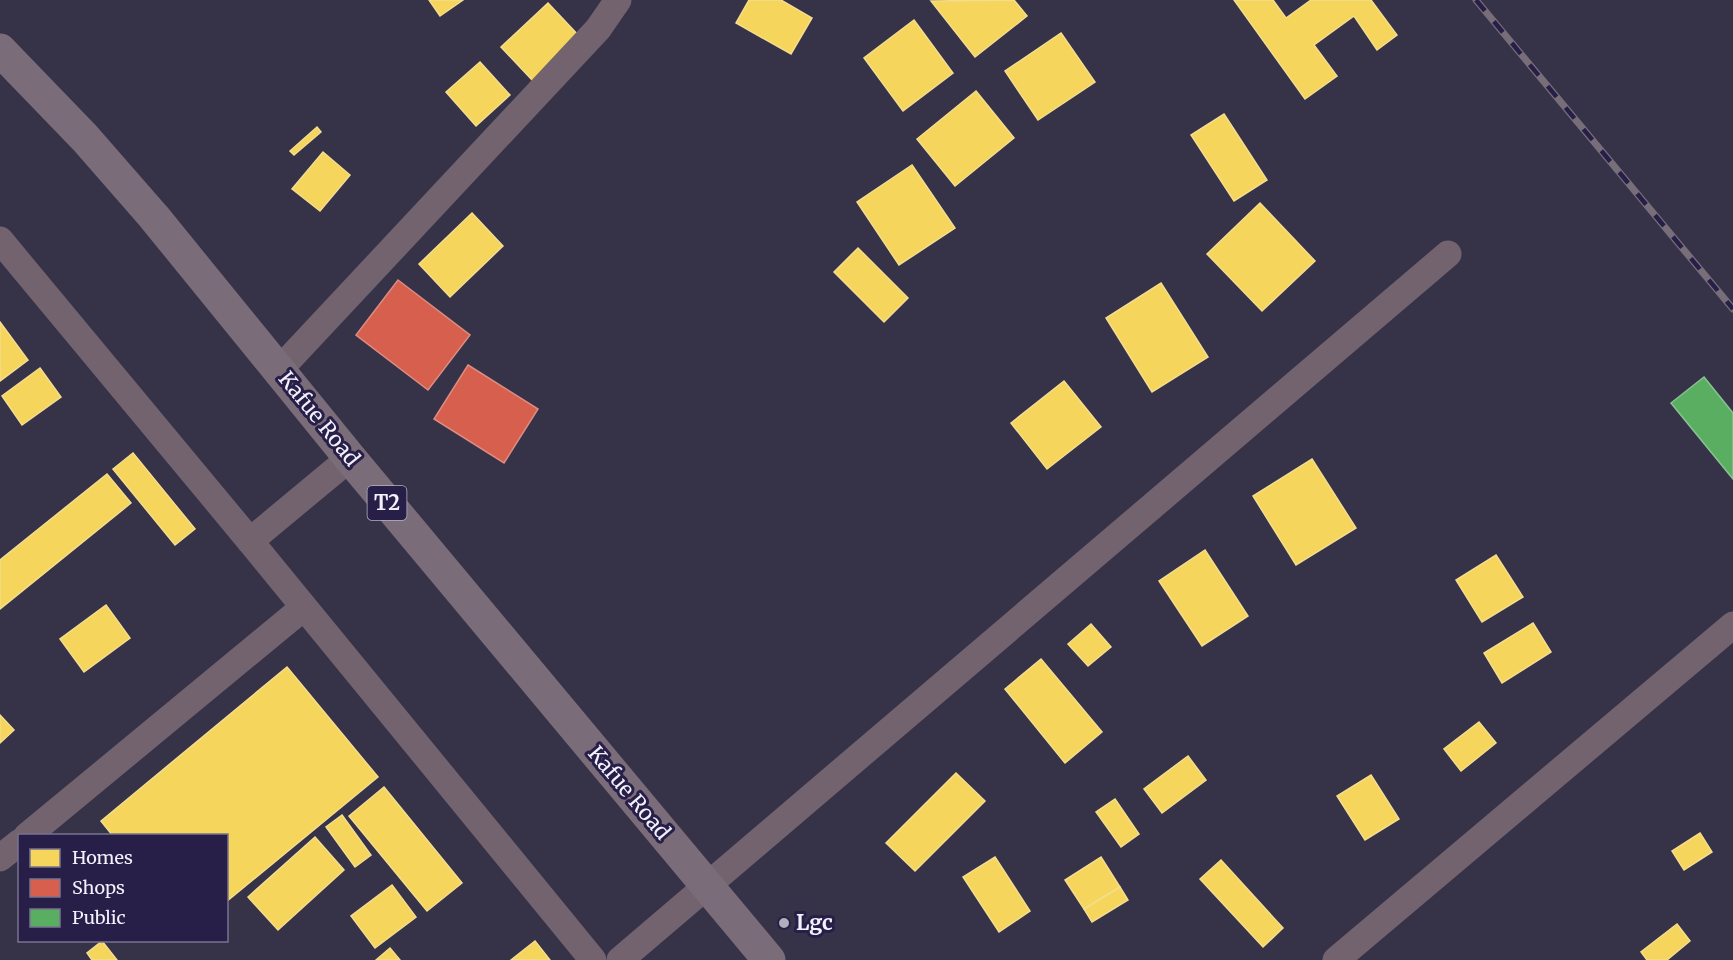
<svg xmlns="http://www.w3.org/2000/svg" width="1733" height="960" font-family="Merriweather,serif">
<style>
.homes{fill:#f6d55c;stroke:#f5dd8c;stroke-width:1.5}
.shops{fill:#d6604d;stroke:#de8c82;stroke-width:1.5}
.public{fill:#5aae61;stroke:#88c290;stroke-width:1.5}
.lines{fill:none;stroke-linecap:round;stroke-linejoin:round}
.minor{stroke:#72636e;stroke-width:27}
.trunk{stroke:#7b6c7a;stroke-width:33}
.rail-casing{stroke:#786e79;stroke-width:7}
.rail{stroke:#271f48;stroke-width:4.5;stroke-dasharray:14;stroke-linecap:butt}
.poi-dot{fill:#b0aebd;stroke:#271f48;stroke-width:2}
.labels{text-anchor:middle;stroke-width:6;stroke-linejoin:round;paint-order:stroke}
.shield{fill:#271f48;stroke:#b5b2c6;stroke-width:1.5}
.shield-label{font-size:20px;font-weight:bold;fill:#f2f1fc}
.street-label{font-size:21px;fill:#f2f1fc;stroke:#271f48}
.poi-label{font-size:21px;font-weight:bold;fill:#f2f1fc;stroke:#271f48;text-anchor:start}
</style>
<rect width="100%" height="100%" fill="#363349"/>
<g class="homes">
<polygon points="429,0 463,0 440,16"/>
<polygon points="749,0 781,0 812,18 791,54 736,23"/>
<polygon points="1014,0 1027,16 975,57 931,1"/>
<polygon points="1234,0 1273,0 1286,18 1311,0 1371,0 1397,35 1377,50 1354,16 1314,45 1337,76 1305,99"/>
<polygon points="548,3 580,37 533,81 501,47"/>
<polygon points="914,20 953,73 903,111 864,58"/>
<polygon points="1061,33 1095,82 1038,120 1005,71"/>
<polygon points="480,62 510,95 476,126 446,92"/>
<polygon points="976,91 1014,138 955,186 917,139"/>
<polygon points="1224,114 1267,180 1234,201 1191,135"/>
<polygon points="317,127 321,132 294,155 290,151"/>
<polygon points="323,152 350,175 320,211 292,189"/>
<polygon points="912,165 955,228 899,265 857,202"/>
<polygon points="1260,203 1315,261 1262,311 1207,254"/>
<polygon points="472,213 503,246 450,297 419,264"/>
<polygon points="858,248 908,298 884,322 834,272"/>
<polygon points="1161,283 1208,357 1152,392 1106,318"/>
<polygon points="0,322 28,360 0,381"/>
<polygon points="40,368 61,397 22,425 2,396"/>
<polygon points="1064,381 1101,427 1047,469 1011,423"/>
<polygon points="133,453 195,529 175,545 113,469"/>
<polygon points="1312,459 1356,528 1296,565 1253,496"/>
<polygon points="107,474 131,503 0,609 0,560"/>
<polygon points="1205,550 1248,616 1202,646 1159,581"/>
<polygon points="1496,555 1523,597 1482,622 1456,580"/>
<polygon points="106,605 130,638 84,672 60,639"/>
<polygon points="1533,623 1551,652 1502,683 1484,653"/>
<polygon points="1091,624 1111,647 1088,666 1068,644"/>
<polygon points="1041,659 1102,732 1065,763 1005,689"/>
<polygon points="287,667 378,777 226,902 226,836 113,836 101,821"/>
<polygon points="0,715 14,730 0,743"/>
<polygon points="1479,722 1496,743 1461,771 1444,749"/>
<polygon points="1188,756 1206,780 1162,813 1144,789"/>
<polygon points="956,773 985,801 915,871 886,843"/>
<polygon points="1371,775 1399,819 1365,840 1337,796"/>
<polygon points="384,787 462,883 427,911 349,816"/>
<polygon points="1115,799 1139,834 1121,847 1096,812"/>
<polygon points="342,815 371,855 355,867 326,827"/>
<polygon points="1700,833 1712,852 1684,870 1672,851"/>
<polygon points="315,837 344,870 278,930 248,897"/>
<polygon points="995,857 1030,911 999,932 963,877"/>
<polygon points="1101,857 1120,887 1084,909 1065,880"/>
<polygon points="1221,860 1283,928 1263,947 1200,879"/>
<polygon points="392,885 416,917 375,948 351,916"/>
<polygon points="1120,887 1128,900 1092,922 1084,909"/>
<polygon points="1677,924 1690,941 1667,960 1647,960 1641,952"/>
<polygon points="102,941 117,960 92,960 87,953"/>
<polygon points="535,941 550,960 511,960"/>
<polygon points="390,948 400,960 376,960"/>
</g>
<g class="shops">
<polygon points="398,280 470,335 428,390 356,335"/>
<polygon points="468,365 538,409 504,463 434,419"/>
</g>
<polygon class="public" points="1704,377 1733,413 1733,479 1671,403"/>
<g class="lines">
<g class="minor">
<polyline points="0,240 250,541"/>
<polyline points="279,370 598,29 618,0"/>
<polyline points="350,458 250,541 593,960"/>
<polyline points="27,836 303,608"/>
<polyline points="0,858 20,842"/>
<polyline points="620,960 1448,254"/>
<polyline points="1336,960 1733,625"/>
</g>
<polyline class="trunk" points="0,50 85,138 154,217 350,458 769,960"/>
<defs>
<polyline id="rail" points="1476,0 1733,309"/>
</defs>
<use href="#rail" class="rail-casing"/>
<use href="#rail" class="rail"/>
</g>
<circle class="poi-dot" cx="784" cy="923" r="6"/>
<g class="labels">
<rect class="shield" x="367.5" y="486" width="39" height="34" rx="4.5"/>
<g class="shield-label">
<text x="387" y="510">T2</text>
</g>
<g class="street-label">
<text transform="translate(319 419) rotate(51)" y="7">Kafue Road</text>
<text transform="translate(629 793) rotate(50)" y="7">Kafue Road</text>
</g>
<g class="poi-label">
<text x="796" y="930">Lgc</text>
</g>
</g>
<rect x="18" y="834" width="210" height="108" fill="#271f48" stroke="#787390" stroke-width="1.5"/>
<rect x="30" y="849" width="30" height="18" fill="#f6d55c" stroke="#787390" stroke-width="1.5"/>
<text x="72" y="864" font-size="18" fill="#f2f1fc">Homes</text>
<rect x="30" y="879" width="30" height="18" fill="#d6604d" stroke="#787390" stroke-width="1.5"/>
<text x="72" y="894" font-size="18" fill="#f2f1fc">Shops</text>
<rect x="30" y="909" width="30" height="18" fill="#5aae61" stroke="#787390" stroke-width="1.5"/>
<text x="72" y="924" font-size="18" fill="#f2f1fc">Public</text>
</svg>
